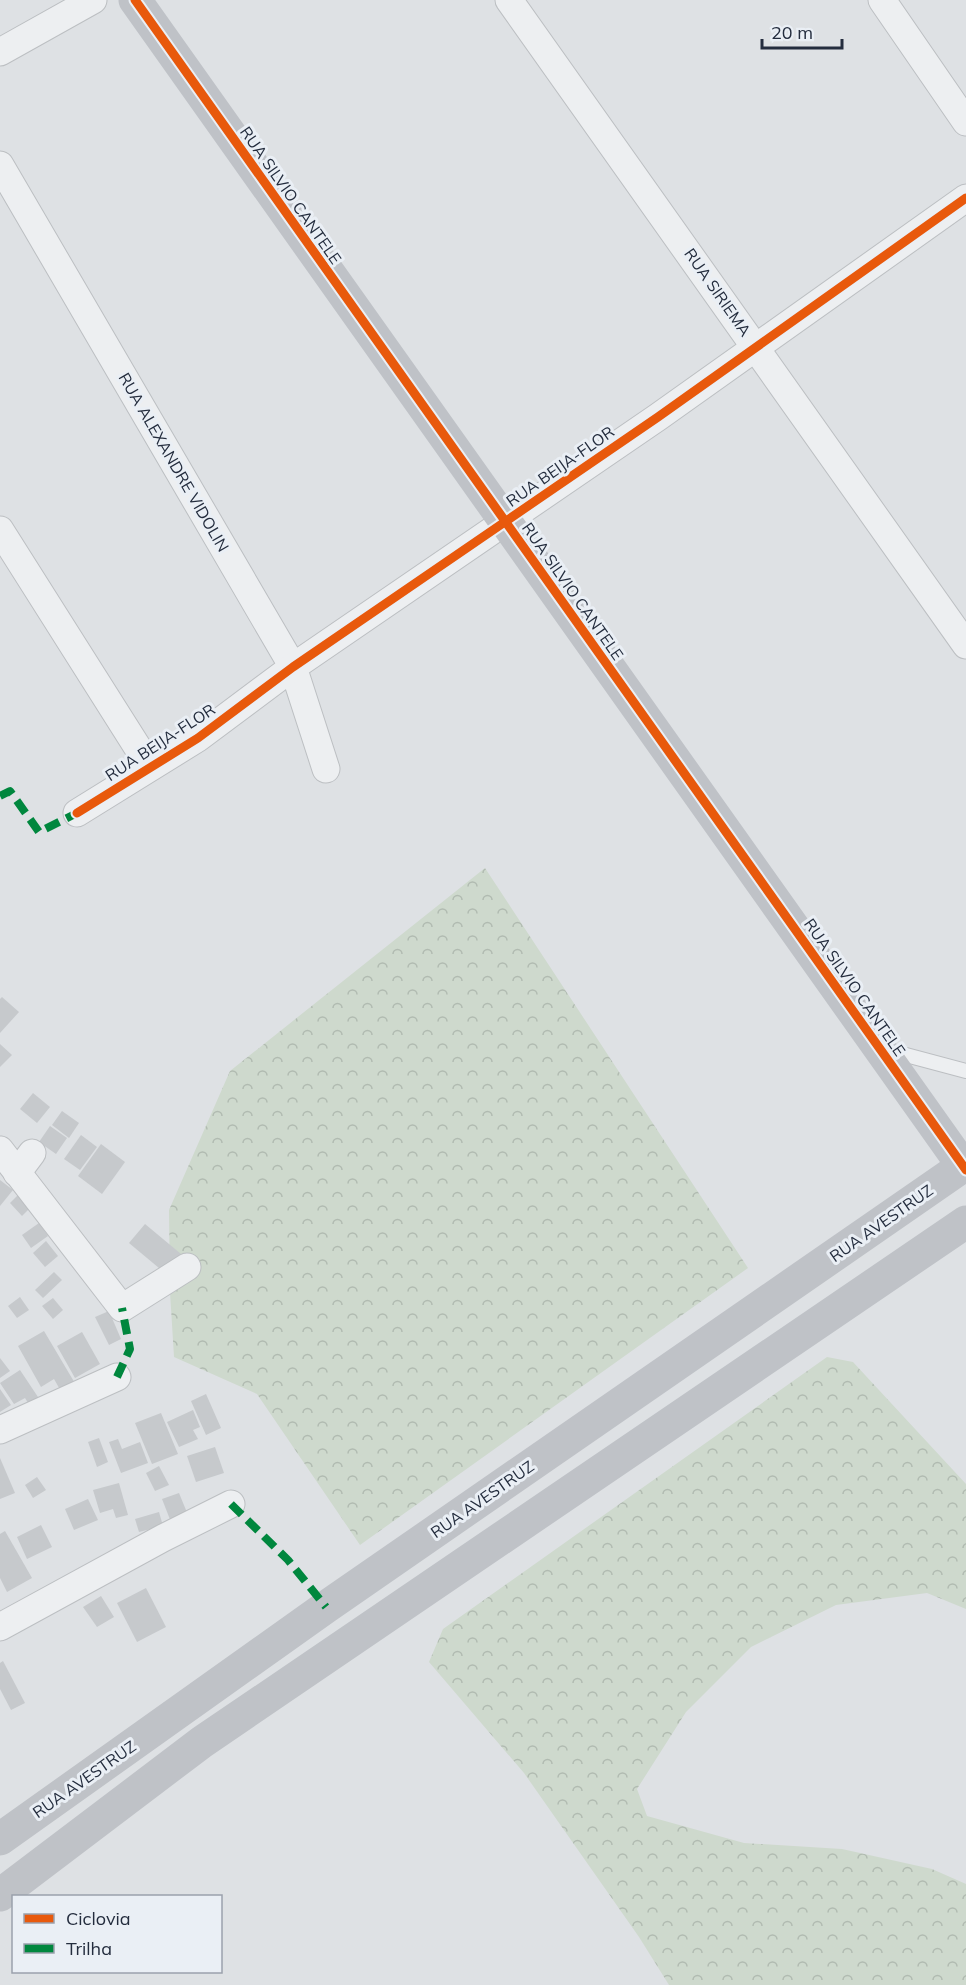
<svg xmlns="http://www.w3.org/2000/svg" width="966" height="1985" font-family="Mulish,sans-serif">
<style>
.forest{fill:url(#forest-crowns)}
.building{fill:#c6c9cc}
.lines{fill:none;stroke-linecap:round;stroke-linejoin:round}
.lane-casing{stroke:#bcbfc2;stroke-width:16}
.street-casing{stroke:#bcbfc2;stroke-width:29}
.lane{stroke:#edeff1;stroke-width:14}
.street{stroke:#edeff1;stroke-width:27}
.secondary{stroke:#bfc2c7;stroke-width:33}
.quiet{stroke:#00873e;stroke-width:8;stroke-dasharray:15 8;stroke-linecap:butt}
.cycleway-casing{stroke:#eaeff5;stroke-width:13}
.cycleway{stroke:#e8590c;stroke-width:9}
.labels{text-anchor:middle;stroke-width:6;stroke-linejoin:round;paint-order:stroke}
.street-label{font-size:16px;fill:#242d3e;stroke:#eaeff5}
</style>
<defs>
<pattern id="forest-crowns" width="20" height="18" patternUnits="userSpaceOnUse" patternTransform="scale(1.5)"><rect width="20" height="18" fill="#ced9cd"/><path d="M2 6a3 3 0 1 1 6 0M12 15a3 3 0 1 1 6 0" fill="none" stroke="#b1bbb1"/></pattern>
</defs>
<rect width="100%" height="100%" fill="#dee1e4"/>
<g class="forest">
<polygon points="485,868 748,1268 360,1545 257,1394 174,1357 170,1292 169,1210 230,1071"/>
<polygon points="827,1357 853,1362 966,1484 966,1609 927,1593 836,1605 751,1647 686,1712 637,1789 647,1816 744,1843 842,1849 932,1869 966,1884 966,1985 669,1985 639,1937 524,1773 429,1662 443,1629"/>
</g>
<g class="building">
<polygon points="2,997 19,1012 0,1033 0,999"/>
<polygon points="0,1044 12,1055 0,1067"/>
<polygon points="33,1093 50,1107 37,1123 20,1109"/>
<polygon points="62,1111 79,1123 69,1138 52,1125"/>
<polygon points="50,1126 67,1138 56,1154 39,1142"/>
<polygon points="81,1135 97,1147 80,1170 64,1159"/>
<polygon points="101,1144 125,1162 102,1194 78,1176"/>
<polygon points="0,1180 13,1190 0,1206"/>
<polygon points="22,1191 34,1204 22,1216 10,1203"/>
<polygon points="39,1223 48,1236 31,1248 22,1235"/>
<polygon points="145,1224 181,1254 165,1273 129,1243"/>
<polygon points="46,1241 58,1256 45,1267 33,1253"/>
<polygon points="54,1272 62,1280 43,1298 35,1290"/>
<polygon points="20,1297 29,1310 17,1318 8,1306"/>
<polygon points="53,1298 63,1310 53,1319 42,1306"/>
<polygon points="109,1311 121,1339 109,1345 95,1317"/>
<polygon points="44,1331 76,1385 62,1393 54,1379 41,1387 18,1346"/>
<polygon points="82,1332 100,1364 75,1378 57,1346"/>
<polygon points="0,1358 10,1371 0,1378"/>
<polygon points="20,1370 40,1400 30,1406 25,1398 14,1404 0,1383"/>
<polygon points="0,1389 11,1405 0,1412"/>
<polygon points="206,1394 221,1428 206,1435 191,1401"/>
<polygon points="193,1410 200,1427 193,1430 198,1439 179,1447 167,1422"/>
<polygon points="161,1413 178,1454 152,1464 135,1423"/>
<polygon points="99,1438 108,1462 97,1467 88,1442"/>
<polygon points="118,1439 122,1449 140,1442 148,1463 121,1473 109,1442"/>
<polygon points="215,1447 224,1473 196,1482 187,1456"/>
<polygon points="0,1458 15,1493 0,1499"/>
<polygon points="159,1466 169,1485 155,1491 146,1473"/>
<polygon points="37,1477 46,1490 33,1498 25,1485"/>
<polygon points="119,1483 128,1515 116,1518 113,1509 100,1513 93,1490"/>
<polygon points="179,1493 188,1515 171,1522 162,1499"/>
<polygon points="88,1499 98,1520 74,1530 65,1509"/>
<polygon points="159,1512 163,1526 139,1532 135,1519"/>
<polygon points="41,1525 52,1547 27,1559 17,1537"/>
<polygon points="5,1531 32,1578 7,1592 0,1578 0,1534"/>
<polygon points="146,1588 166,1627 137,1642 117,1603"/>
<polygon points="101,1596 114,1617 97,1627 83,1607"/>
<polygon points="3,1661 25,1703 11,1710 0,1689 0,1663"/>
</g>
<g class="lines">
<defs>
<polyline id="lane" points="886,1058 906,1055 966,1071"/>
<g id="street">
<polyline points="509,0 966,645"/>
<polyline points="882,0 966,122"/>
<polyline points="0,52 93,0"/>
<polyline points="0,165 293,667 326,769"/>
<polyline points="0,530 150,767"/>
<polyline points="77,813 198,738 293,667 658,417 966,198"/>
<polyline points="0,1150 122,1308 187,1267"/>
<polyline points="17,1173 32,1153"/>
<polyline points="0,1430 117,1377"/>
<polyline points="0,1627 163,1538 231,1504"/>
</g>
</defs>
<use href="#lane" class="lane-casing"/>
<use href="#street" class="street-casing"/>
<use href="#lane" class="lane"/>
<use href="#street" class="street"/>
<g class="secondary">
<polyline points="135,0 963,1166"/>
<polyline points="0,1839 326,1607 966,1164"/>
<polyline points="0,1895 202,1742 966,1222"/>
</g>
<g class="quiet">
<polyline points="0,796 10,791 39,832 77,813"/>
<polyline points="117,1377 130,1349 122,1308"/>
<polyline points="231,1504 288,1560 326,1607"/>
</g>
<defs>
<g id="cycleway">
<polyline points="135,0 966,1170"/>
<polyline points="77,813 198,738 293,667 658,417 966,198"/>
</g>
</defs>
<use href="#cycleway" class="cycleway-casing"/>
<use href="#cycleway" class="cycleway"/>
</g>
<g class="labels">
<g class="street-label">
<text transform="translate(291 195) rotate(55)" y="6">RUA SILVIO CANTELE</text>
<text transform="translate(718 292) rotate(55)" y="6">RUA SIRIEMA</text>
<text transform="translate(174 462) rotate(60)" y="6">RUA ALEXANDRE VIDOLIN</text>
<text transform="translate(560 466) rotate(-35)" y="6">RUA BEIJA-FLOR</text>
<text transform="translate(573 591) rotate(55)" y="6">RUA SILVIO CANTELE</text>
<text transform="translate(160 742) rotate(-33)" y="6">RUA BEIJA-FLOR</text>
<text transform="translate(855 987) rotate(55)" y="6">RUA SILVIO CANTELE</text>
<text transform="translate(881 1223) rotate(-35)" y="6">RUA AVESTRUZ</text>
<text transform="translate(482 1499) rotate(-35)" y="6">RUA AVESTRUZ</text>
<text transform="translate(84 1779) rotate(-35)" y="6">RUA AVESTRUZ</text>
</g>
</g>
<rect x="12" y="1895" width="210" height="78" fill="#eaeff5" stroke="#9ba1ac" stroke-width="1.5"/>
<rect x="24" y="1914" width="30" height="9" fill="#e8590c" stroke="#9ba1ac" stroke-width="1.5"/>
<text x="66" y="1925" font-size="18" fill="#242d3e">Ciclovia</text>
<rect x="24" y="1944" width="30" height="9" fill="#00873e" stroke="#9ba1ac" stroke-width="1.5"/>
<text x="66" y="1955" font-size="18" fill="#242d3e">Trilha</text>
<path d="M762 39v9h80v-9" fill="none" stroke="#242d3e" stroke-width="3"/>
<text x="771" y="39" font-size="18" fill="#242d3e" stroke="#eaeff5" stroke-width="4.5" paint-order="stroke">20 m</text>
</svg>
